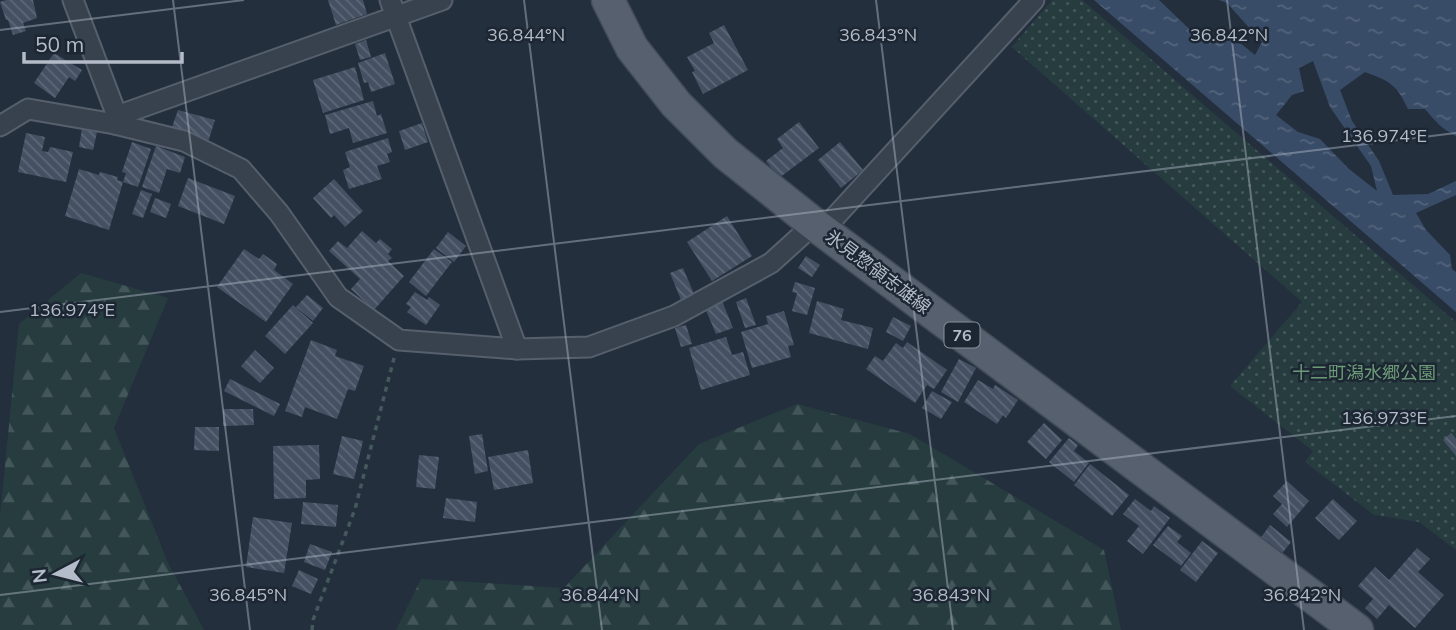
<svg xmlns="http://www.w3.org/2000/svg" width="1456" height="630" font-family="Mulish,'Noto Sans JP',sans-serif">
<style>
.forest{fill:url(#forest-firs)}
.park{fill:url(#park-dots)}
.water{fill:url(#water-ripples);fill-rule:evenodd}
.building{fill:url(#building-back-hatch)}
.lines{fill:none;stroke-linecap:round;stroke-linejoin:round}
.street-casing{stroke:#565f6c;stroke-width:23}
.primary-casing{stroke:#414a57;stroke-width:35}
.path{stroke:#44595c;stroke-width:3.5;stroke-dasharray:5 5;stroke-linecap:butt}
.street{stroke:#38414e;stroke-width:19}
.primary{stroke:#56606e;stroke-width:32}
.ticks{fill:none;stroke:#b4bcc9;stroke-width:2;stroke-opacity:0.45}
.labels{text-anchor:middle;stroke-width:5;stroke-linejoin:round;paint-order:stroke}
.shield{fill:#1d2633;stroke:#878f9c;stroke-width:2}
.shield-label{font-size:16px;font-weight:bold;fill:#b4bcc9}
.street-label{font-size:18px;fill:#b4bcc9;stroke:#1d2633}
.park-label{font-size:18px;fill:#6b9a76;stroke:#1d2633}
.ticks-label{font-size:18px;text-anchor:middle;fill:#b4bcc9;stroke:#1d2633;stroke-width:5;stroke-linejoin:round;paint-order:stroke}
</style>
<defs>
<pattern id="forest-firs" width="22" height="20" patternUnits="userSpaceOnUse" patternTransform="scale(1.75)"><rect width="22" height="20" fill="#263c3f"/><path d="M5 1l3.5 6h-7zM16 11l3.5 6h-7z" fill="#435659"/></pattern>
<pattern id="park-dots" width="8" height="8" patternUnits="userSpaceOnUse" patternTransform="scale(1.75)"><rect width="8" height="8" fill="#263c3f"/><path d="M2 2h.1M6 6h.1" fill="none" stroke="#435659" stroke-width="1.8" stroke-linecap="round"/></pattern>
<pattern id="water-ripples" width="26" height="14" patternUnits="userSpaceOnUse" patternTransform="scale(1.75)"><rect width="26" height="14" fill="#394c67"/><path d="M2 4q2-2 4 0t4 0M15 11q2-2 4 0t4 0" fill="none" stroke="#53647b"/></pattern>
<pattern id="building-back-hatch" width="6" height="6" patternUnits="userSpaceOnUse" patternTransform="scale(1.75)"><rect width="6" height="6" fill="#455162"/><path d="M-1 5l2 2M0 0l6 6M5-1l2 2" fill="none" stroke="#5d6877"/></pattern>
</defs>
<rect width="100%" height="100%" fill="#242f3e"/>
<g class="forest">
<polygon points="81,273 168,298 114,428 168,563 204,630 0,630 0,516 19,324"/>
<polygon points="797,404 910,434 1104,550 1121,630 396,630 421,579 564,588 699,444"/>
</g>
<polygon class="park" points="1052,0 1082,0 1456,322 1456,550 1419,522 1374,515 1305,462 1313,451 1230,386 1302,302 1012,47"/>
<path class="water" d="M 1094,0 L 1159,0 L 1205,44 L 1230,35 L 1255,55 L 1262,42 L 1227,3 L 1219,0 L 1456,0 L 1456,136 C 1443,130 1434,120 1425,109 L 1408,109 C 1397,85 1390,81 1365,72 L 1340,90 L 1352,121 L 1379,161 L 1393,195 L 1428,194 L 1456,181 L 1456,195 L 1416,213 L 1426,230 L 1450,255 L 1452,269 L 1456,272 L 1456,312 ZM 1313,61 L 1330,107 L 1371,166 L 1377,191 L 1349,169 L 1320,139 L 1298,132 L 1276,115 L 1292,95 L 1304,91 L 1299,68 Z"/>
<g class="building">
<polygon points="6,0 33,0 37,18 23,23 26,31 13,35 8,20 6,20 0,2"/>
<polygon points="328,0 363,0 367,14 336,25"/>
<polygon points="724,25 748,70 703,94 692,72 695,71 687,57 714,43 709,33"/>
<polygon points="366,40 371,57 360,60 355,44"/>
<polygon points="54,53 82,70 75,81 69,77 55,98 34,83"/>
<polygon points="385,53 395,84 371,92 368,82 364,83 358,63"/>
<polygon points="355,67 364,100 323,113 313,80"/>
<polygon points="373,101 377,116 381,114 387,133 353,143 349,128 330,134 325,115"/>
<polygon points="178,110 215,120 208,142 171,130"/>
<polygon points="799,122 819,148 779,178 766,161 783,148 777,139"/>
<polygon points="422,123 428,142 405,150 399,131"/>
<polygon points="82,129 97,132 93,150 79,147"/>
<polygon points="26,133 45,137 42,151 48,152 50,147 73,152 66,182 18,172"/>
<polygon points="388,138 392,152 387,154 390,162 377,166 382,179 349,189 343,170 350,167 345,152"/>
<polygon points="132,142 151,149 138,187 123,182 126,173 122,172"/>
<polygon points="840,142 863,170 841,188 818,160"/>
<polygon points="156,146 185,157 180,173 167,169 159,193 142,187"/>
<polygon points="79,169 99,175 100,172 118,177 117,180 123,182 109,230 65,216"/>
<polygon points="188,178 235,196 224,224 178,206"/>
<polygon points="334,179 363,211 345,227 334,215 331,218 313,198"/>
<polygon points="141,190 152,194 143,218 132,214"/>
<polygon points="155,198 171,204 166,218 150,212"/>
<polygon points="727,216 752,256 712,281 687,242"/>
<polygon points="362,231 376,243 380,239 392,249 388,254 392,258 388,261 404,276 374,310 351,289 360,279 329,251 338,241 347,248"/>
<polygon points="448,232 466,246 454,262 436,248"/>
<polygon points="244,249 259,259 263,254 277,264 274,270 293,284 266,322 217,287"/>
<polygon points="434,249 452,262 426,296 409,282"/>
<polygon points="806,256 820,265 812,277 798,268"/>
<polygon points="683,268 694,294 681,300 670,273"/>
<polygon points="795,282 815,288 807,315 792,311 797,293 792,292"/>
<polygon points="415,292 427,300 429,297 440,305 426,325 407,312 411,307 406,304"/>
<polygon points="307,295 323,308 313,321 296,307"/>
<polygon points="746,298 756,325 745,328 736,302"/>
<polygon points="722,301 733,328 716,334 705,308"/>
<polygon points="817,301 844,309 841,320 873,328 868,349 809,333"/>
<polygon points="293,305 313,323 285,354 265,336"/>
<polygon points="784,311 794,345 788,346 791,357 752,368 741,332 768,324 766,316"/>
<polygon points="893,317 911,326 903,341 886,332"/>
<polygon points="686,325 692,344 681,347 675,328"/>
<polygon points="726,337 732,355 743,352 750,375 701,390 689,348"/>
<polygon points="311,340 337,350 335,356 364,366 355,391 348,389 337,419 305,407 302,417 285,411"/>
<polygon points="907,342 947,370 934,389 927,385 915,403 866,369 875,356 883,361 896,343 903,348"/>
<polygon points="255,350 274,368 260,383 241,366"/>
<polygon points="959,359 976,368 958,402 941,392"/>
<polygon points="230,379 280,404 274,416 224,391"/>
<polygon points="978,380 993,389 995,385 1018,400 1006,418 1003,415 997,424 964,402"/>
<polygon points="932,391 952,402 941,419 922,408"/>
<polygon points="223,409 253,409 254,425 223,426"/>
<polygon points="1044,423 1062,440 1046,459 1027,442"/>
<polygon points="195,427 219,427 219,451 194,450"/>
<polygon points="1451,433 1456,439 1456,456 1443,440"/>
<polygon points="482,434 488,471 475,474 469,436"/>
<polygon points="342,436 363,441 354,479 333,474"/>
<polygon points="1069,438 1078,445 1074,451 1089,463 1074,482 1049,462"/>
<polygon points="319,445 320,479 306,480 306,498 274,499 273,446"/>
<polygon points="528,450 533,483 494,490 488,457"/>
<polygon points="419,455 439,457 435,489 416,487"/>
<polygon points="1090,464 1129,495 1112,516 1074,485"/>
<polygon points="1287,481 1309,501 1287,527 1273,514 1282,504 1273,496"/>
<polygon points="446,498 477,502 475,522 443,518"/>
<polygon points="1135,499 1151,511 1154,506 1170,518 1143,554 1127,541 1139,526 1123,514"/>
<polygon points="1333,499 1357,521 1339,540 1315,518"/>
<polygon points="303,502 338,505 336,527 301,524"/>
<polygon points="253,517 292,523 284,573 246,567"/>
<polygon points="1270,525 1291,542 1280,556 1259,540"/>
<polygon points="1168,526 1182,536 1177,542 1191,553 1181,566 1153,545"/>
<polygon points="1202,541 1218,553 1196,582 1180,570"/>
<polygon points="310,544 332,552 325,570 304,562"/>
<polygon points="1417,548 1430,559 1418,572 1444,595 1415,628 1389,605 1377,619 1365,608 1373,599 1358,586 1375,567 1389,580"/>
<polygon points="299,570 318,579 311,594 292,586"/>
</g>
<g class="lines">
<defs>
<g id="street">
<polyline points="73,0 117,116 115,124"/>
<polyline points="390,0 517,349"/>
<polyline points="117,116 442,0"/>
<polyline points="0,126 28,109 115,124 184,141 241,169 279,213 338,297 399,340 517,349 589,347 674,316 771,263 814,224"/>
<polyline points="823,230 1034,0"/>
</g>
<polyline id="primary" points="608,0 632,48 676,104 725,153 814,224 1357,630"/>
</defs>
<use href="#street" class="street-casing"/>
<use href="#primary" class="primary-casing"/>
<polyline class="path" points="312,630 313,620 355,509 394,358"/>
<use href="#street" class="street"/>
<use href="#primary" class="primary"/>
</g>
<path class="ticks" d="M 173,0 L 250,630M 524,0 L 602,630M 876,0 L 953,630M 1227,0 L 1304,630M 0,30 L 244,0M 0,312 L 1456,133M 0,595 L 1456,416"/>
<g class="labels">
<rect class="shield" x="944.5" y="322.5" width="35" height="25" rx="5"/>
<g class="shield-label">
<text x="962" y="341">76</text>
</g>
<g class="street-label">
<text transform="translate(878 272) rotate(37)" y="6">氷見惣領志雄線</text>
</g>
<g class="park-label">
<text x="1364" y="379">十二町潟水郷公園</text>
</g>
</g>
<g class="ticks-label">
<text x="526" y="41">36.844°N</text>
<text x="878" y="41">36.843°N</text>
<text x="1229" y="41">36.842°N</text>
<text x="1384" y="142">136.974°E</text>
<text x="72" y="316">136.974°E</text>
<text x="1384" y="424">136.973°E</text>
<text x="248" y="601">36.845°N</text>
<text x="600" y="601">36.844°N</text>
<text x="951" y="601">36.843°N</text>
<text x="1302" y="601">36.842°N</text>
</g>
<g transform="translate(56 574) rotate(263)" stroke="#1d2633" stroke-width="5" paint-order="stroke">
<path d="M0-5L12 26L0 18L-12 26Z" fill="#b4bcc9"/>
<text y="-10" font-size="19" font-weight="bold" text-anchor="middle" fill="#b4bcc9">N</text>
</g>
<path d="M24 52v10h158v-10" fill="none" stroke="#b4bcc9" stroke-width="3.5"/>
<text x="35" y="52" font-size="21" fill="#b4bcc9" stroke="#1d2633" stroke-width="5" paint-order="stroke">50 m</text>
</svg>
